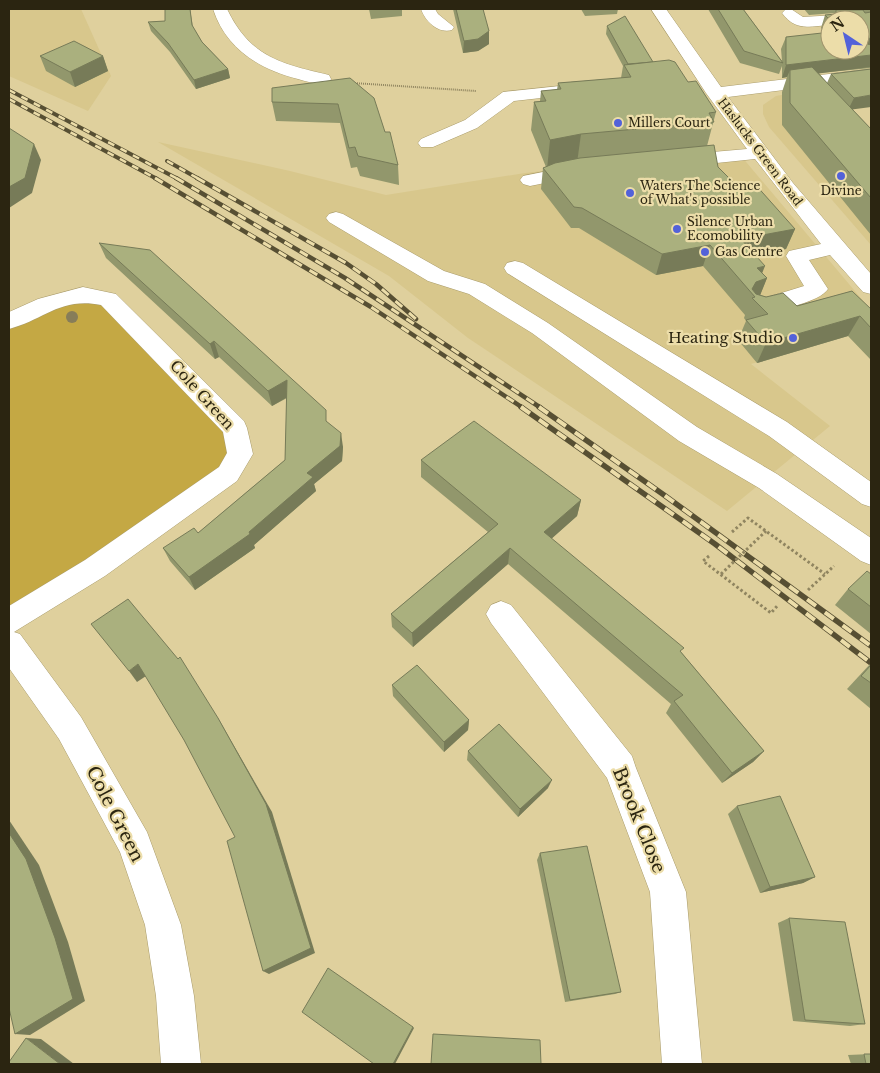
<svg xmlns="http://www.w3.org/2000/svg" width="880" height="1073" font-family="'Libre Baskerville',serif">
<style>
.built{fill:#d8c78c}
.green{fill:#c4a844}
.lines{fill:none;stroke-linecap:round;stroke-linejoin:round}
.minor-casing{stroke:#a99b6a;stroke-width:1}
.path-far1{stroke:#908560;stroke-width:2;stroke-dasharray:1 1;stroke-linecap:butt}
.path{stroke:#908560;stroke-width:3;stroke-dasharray:2.5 2.5;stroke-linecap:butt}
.minor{fill:#fff;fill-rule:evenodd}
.rail-far2-casing{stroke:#574f33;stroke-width:4}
.rail-far1-casing{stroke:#574f33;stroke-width:4.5}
.rail-casing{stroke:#574f33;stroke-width:5.5}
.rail-far2{stroke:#ecdda9;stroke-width:2.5;stroke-dasharray:7;stroke-linecap:butt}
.rail-far1{stroke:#ecdda9;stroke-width:3;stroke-dasharray:9;stroke-linecap:butt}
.rail{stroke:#ecdda9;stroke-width:4;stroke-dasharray:11;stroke-linecap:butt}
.path-bridge{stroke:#908560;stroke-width:3;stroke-dasharray:2.5 2.5;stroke-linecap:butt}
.tree{fill:#877d59}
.wall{fill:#92976c;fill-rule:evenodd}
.shaded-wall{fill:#777b58}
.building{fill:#aab07e;stroke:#777b58}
.poi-dot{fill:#5362d9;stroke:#ecdda9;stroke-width:2}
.labels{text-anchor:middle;stroke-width:4.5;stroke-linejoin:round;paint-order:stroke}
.far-poi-label{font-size:12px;fill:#2b2511;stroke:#ecdda9;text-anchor:start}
.far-street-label{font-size:12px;fill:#2b2511;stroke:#ecdda9}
.poi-label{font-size:15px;fill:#2b2511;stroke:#ecdda9;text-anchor:end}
.street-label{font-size:15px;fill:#2b2511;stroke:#ecdda9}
.near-street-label{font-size:18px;fill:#2b2511;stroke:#ecdda9}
</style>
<rect width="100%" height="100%" fill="#dfd09d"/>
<g class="built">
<polygon points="9,9 81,9 111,76 88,111 9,76"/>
<polygon points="820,88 871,140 871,245 769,127 763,114 763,105 776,96"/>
<polygon points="158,142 290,171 386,195 525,173 736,150 865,303 871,312 871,329 751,364 830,426 727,511 468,338 389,276"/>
</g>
<polygon class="green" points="108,299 235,428 228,474 9,620 9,321 46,304"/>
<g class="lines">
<defs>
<g id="minor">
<path d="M 213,9 L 227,9 C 250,57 281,64 329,75 L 331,79 L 329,83 C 319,85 308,82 298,79 C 259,69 226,49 213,9 Z"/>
<path d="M 421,9 L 435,9 L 438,14 L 454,27 L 452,30 C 438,34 425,21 421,9 Z"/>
<path d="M 651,9 L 666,9 L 721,87 L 871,69 L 871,79 L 728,97 L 793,183 L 871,274 L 871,294 L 863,292 L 830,255 L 809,260 L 828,289 C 819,303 774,311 757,315 L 749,313 L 746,308 L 749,303 L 804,286 L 786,256 L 789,251 L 821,244 L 755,159 L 678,167 L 671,165 L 669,161 L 671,157 L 678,155 L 747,149 L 706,93 Z"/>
<path d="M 791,9 L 803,17 L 871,13 L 871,23 L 860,23 L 860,20 L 830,20 L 830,25 C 810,26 796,32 782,13 L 785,10 Z"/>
<polygon points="579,84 585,85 588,89 585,93 514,101 477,128 433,147 421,147 418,143 421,139 465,120 503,92"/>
<polygon points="578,165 585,167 587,171 585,175 530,186 523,184 520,180 523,176"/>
<polygon points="336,212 343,214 444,271 485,284 548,323 697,427 777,474 871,538 871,565 861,561 759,488 679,441 532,333 469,294 428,281 329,222 326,218 329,214"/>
<polygon points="515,261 523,263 787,422 871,482 871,507 862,504 769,436 507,273 504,268 507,263"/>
<path d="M 83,287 L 116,294 L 244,421 L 247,428 L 253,454 L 237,481 L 105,576 L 14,632 L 20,634 L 81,717 L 147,832 L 181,925 L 194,996 L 201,1064 L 161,1064 L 156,996 L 145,925 L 120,852 L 59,739 L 9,668 L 9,606 L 85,560 L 219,467 L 227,453 L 223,432 L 101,305 C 60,297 44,320 9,329 L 9,312 L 38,299 Z"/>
<polygon points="501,601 511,605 632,756 636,768 686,892 702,1064 662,1064 650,892 607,778 491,623 486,614 491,605"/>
</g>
</defs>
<use href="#minor" class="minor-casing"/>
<polyline class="path-far1" points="353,83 476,91"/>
<g class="path">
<polyline points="732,532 748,518 825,574"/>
<polyline points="709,556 703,561 771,613 778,605"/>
<polyline points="808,590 834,566"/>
</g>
<use href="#minor" class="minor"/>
<defs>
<g id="rail-far2">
<polyline points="9,90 178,179"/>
<polyline points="9,99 157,179"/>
<polyline points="167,161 199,179"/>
</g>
<g id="rail-far1">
<polyline points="155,178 371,307 523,408"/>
<polyline points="176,178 345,278 541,408"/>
<polyline points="197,178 346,263 376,284 416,319"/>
</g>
<g id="rail">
<polyline points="521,407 715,544 871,663"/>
<polyline points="539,407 664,495 871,646"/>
</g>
</defs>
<use href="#rail-far2" class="rail-far2-casing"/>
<use href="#rail-far1" class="rail-far1-casing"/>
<use href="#rail" class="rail-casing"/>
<use href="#rail-far2" class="rail-far2"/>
<use href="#rail-far1" class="rail-far1"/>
<use href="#rail" class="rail"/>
<polyline class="path-bridge" points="721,574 766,531"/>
</g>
<circle class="tree" cx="72" cy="317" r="6"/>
<g class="wall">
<polygon points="165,9 190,9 193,27 202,42 228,69 230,78 196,89 170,52 151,31 148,22 165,21"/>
<polygon points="369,9 402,9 402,16 371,19"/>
<polygon points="453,9 483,9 489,44 478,51 463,53"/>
<polygon points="581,9 618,9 617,14 585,16"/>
<path d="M 708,9 L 743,9 L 782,61 L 781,49 L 786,37 L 826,34 L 821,28 L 825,15 L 835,14 L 835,13 L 809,15 L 804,9 L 871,9 L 871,68 L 819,73 L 827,83 L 831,74 L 871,69 L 853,110 L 871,129 L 871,235 L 782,125 L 782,92 L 787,77 L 782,78 L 782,66 L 779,74 L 740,63 ZM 830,20 L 860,50 L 830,50 Z"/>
<polygon points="607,26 653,62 688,82 716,112 707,146 718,167 737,186 795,229 786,249 755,255 762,273 767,278 760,295 797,306 852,291 871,328 871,360 848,336 757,363 738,340 746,321 744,318 745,315 703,266 656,275 579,228 571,228 541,189 543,168 546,167 531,130 534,102 540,101 541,91 557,90 558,83 621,78 623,66 606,34"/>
<polygon points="40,56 103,56 108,71 75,87 46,71"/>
<polygon points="350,78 385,132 398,165 399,185 360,176 357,167 351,168 340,123 276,121 272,102"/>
<polygon points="99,243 328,423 343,447 342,461 314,484 316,491 254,545 255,548 195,590 170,561 163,548 198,533 285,460 287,398 272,406 219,357 215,359 106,258"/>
<polygon points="421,460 581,500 577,516 551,539 681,652 764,751 753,762 722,783 666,713 671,704 508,564 413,647 392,627 391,614 488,532 421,477"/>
<polygon points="871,574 871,634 835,605 848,589"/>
<polygon points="871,663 871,709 847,689"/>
<polygon points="392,685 469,720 468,730 444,752 393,696"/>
<polygon points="468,751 548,788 518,817 467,760"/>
<polygon points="737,806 815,877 803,883 760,893 728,814"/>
<polygon points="540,853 621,992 615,994 565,1002 537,860"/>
<polygon points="789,918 865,1024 850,1026 793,1021 778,923"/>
<polygon points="871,1054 871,1064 851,1064 848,1055"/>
</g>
<g class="shaded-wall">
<polygon points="489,31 489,44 478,51 463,53 464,41"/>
<polygon points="871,38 871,50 860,50 860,40"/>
<polygon points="871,55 871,67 790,77 790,70 787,77 782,78 786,65"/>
<polygon points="103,56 108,71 75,87 70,72"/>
<polygon points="228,69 230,78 196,89 194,80"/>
<polygon points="871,95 871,107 848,110 854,98"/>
<polygon points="581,134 577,163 547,169 550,140"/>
<polygon points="34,144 41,160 32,193 9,208 9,187"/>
<polygon points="795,229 786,249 733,260 741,239"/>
<polygon points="710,245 703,266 656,275 662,254"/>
<polygon points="765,266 759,281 767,278 759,298 755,297 751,292 757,268"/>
<polygon points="860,316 848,336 757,363 766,343"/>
<polygon points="214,341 219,357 215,359 210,344"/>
<polygon points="287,380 291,395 272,406 268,391"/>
<polygon points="341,433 343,447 342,461 314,484 316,491 254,545 255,548 195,590 189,577 249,532 307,473"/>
<polygon points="581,500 577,516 541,548 544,532"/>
<polygon points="510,548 508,564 413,647 412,633"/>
<polygon points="138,664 146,676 137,682 129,671"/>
<polygon points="218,718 272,812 315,953 269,974 263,971"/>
<polygon points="469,720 468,730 444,752 444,742"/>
<polygon points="764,751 753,762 722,783 732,773"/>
<polygon points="552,780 548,788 518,817 520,809"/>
<polygon points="9,820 39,865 68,942 85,1001 30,1035 15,1034"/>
<polygon points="815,877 803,883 760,893 770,887"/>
<polygon points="413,1027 414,1028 395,1064 393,1064"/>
<polygon points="26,1038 41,1039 74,1064 60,1064"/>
</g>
<g class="building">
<polygon points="165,9 190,9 192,25 202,42 228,69 194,80 168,43 148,22 165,21"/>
<polygon points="456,9 483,9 489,31 478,39 464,41"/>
<polygon points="718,9 743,9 783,63 744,51"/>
<polygon points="836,10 863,10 865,13 871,12 871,38 860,40 860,20 830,20 825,15 836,14"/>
<polygon points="625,16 653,62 628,64 607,26"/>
<polygon points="822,33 830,34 830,50 860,50 860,42 871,45 871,55 786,65 786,37"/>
<polygon points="74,41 103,56 70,72 40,56"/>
<polygon points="669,60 675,62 688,82 696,81 716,112 709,113 714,122 581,134 550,140 534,102 546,101 541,91 561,89 558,83 631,77 624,65"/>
<polygon points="812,67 871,129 871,198 790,103 790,70"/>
<polygon points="871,69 871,95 854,98 831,74"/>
<polygon points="350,78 374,98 385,132 390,132 398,165 358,156 355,147 349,148 338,104 272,102 272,88"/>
<polygon points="9,128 34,144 25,178 9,187"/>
<polygon points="714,145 718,167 737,186 754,183 795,229 741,239 765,266 757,268 767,278 756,282 752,289 756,294 766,297 783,293 797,306 852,291 871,309 871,328 860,316 766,343 746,320 768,314 752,298 755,297 710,245 662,254 582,208 574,207 543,168 555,163 580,158"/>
<polygon points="99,243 150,250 326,410 326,421 341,433 340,446 307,473 313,477 249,532 250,534 189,577 163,548 194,528 198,533 285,460 287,380 268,391 214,341 210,344"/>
<polygon points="474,421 581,500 544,532 684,648 680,651 764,751 732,773 674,701 683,695 510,548 412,633 391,614 498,524 421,460"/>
<polygon points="867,571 871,574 871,607 848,589"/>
<polygon points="128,599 178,659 180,657 218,718 266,804 311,948 263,971 227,841 235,837 184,740 138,664 129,671 91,624"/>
<polygon points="417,665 469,720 444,742 392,685"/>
<polygon points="871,665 871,683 861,676"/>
<polygon points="499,724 552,780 520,809 468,751"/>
<polygon points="780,796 815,877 770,887 737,806"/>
<polygon points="9,833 26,859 55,938 73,999 15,1034 9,1008"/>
<polygon points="587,846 621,992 570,1000 540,853"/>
<polygon points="789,918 845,922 865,1024 805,1020"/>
<polygon points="328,968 413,1027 393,1064 374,1064 302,1012"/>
<polygon points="433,1034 540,1040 541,1064 431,1064"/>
<polygon points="26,1038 60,1064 9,1064 9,1062"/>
<polygon points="864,1054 871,1054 871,1064 866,1064"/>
</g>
<g class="poi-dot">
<circle cx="618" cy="123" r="5"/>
<circle cx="841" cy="176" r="5"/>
<circle cx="630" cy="193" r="5"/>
<circle cx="677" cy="229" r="5"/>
<circle cx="705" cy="252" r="5"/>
<circle cx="793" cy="338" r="5"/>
</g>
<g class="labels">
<g class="far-poi-label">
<text x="628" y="127">Millers Court</text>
<text x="640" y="190">Waters The Science<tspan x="640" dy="14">of What's possible</tspan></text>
<text x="841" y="195" text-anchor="middle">Divine</text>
<text x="687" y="226">Silence Urban<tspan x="687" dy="14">Ecomobility</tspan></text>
<text x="715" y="256">Gas Centre</text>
</g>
<g class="far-street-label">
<text transform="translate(760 152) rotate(53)" y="4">Haslucks Green Road</text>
</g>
<g class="poi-label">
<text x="783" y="343">Heating Studio</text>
</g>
<g class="street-label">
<text transform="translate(202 395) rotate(48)" y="5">Cole Green</text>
</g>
<g class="near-street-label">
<text transform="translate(115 814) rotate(63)" y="6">Cole Green</text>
<text transform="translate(639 820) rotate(68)" y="6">Brook Close</text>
</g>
</g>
<rect width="880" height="1073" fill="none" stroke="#2b2511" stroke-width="20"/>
<g transform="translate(845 35) rotate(325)"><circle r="24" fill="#ecdda9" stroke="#9f936c"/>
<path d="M0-4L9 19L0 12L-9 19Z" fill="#5362d9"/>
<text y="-8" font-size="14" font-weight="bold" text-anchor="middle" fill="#2b2511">N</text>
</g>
</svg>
